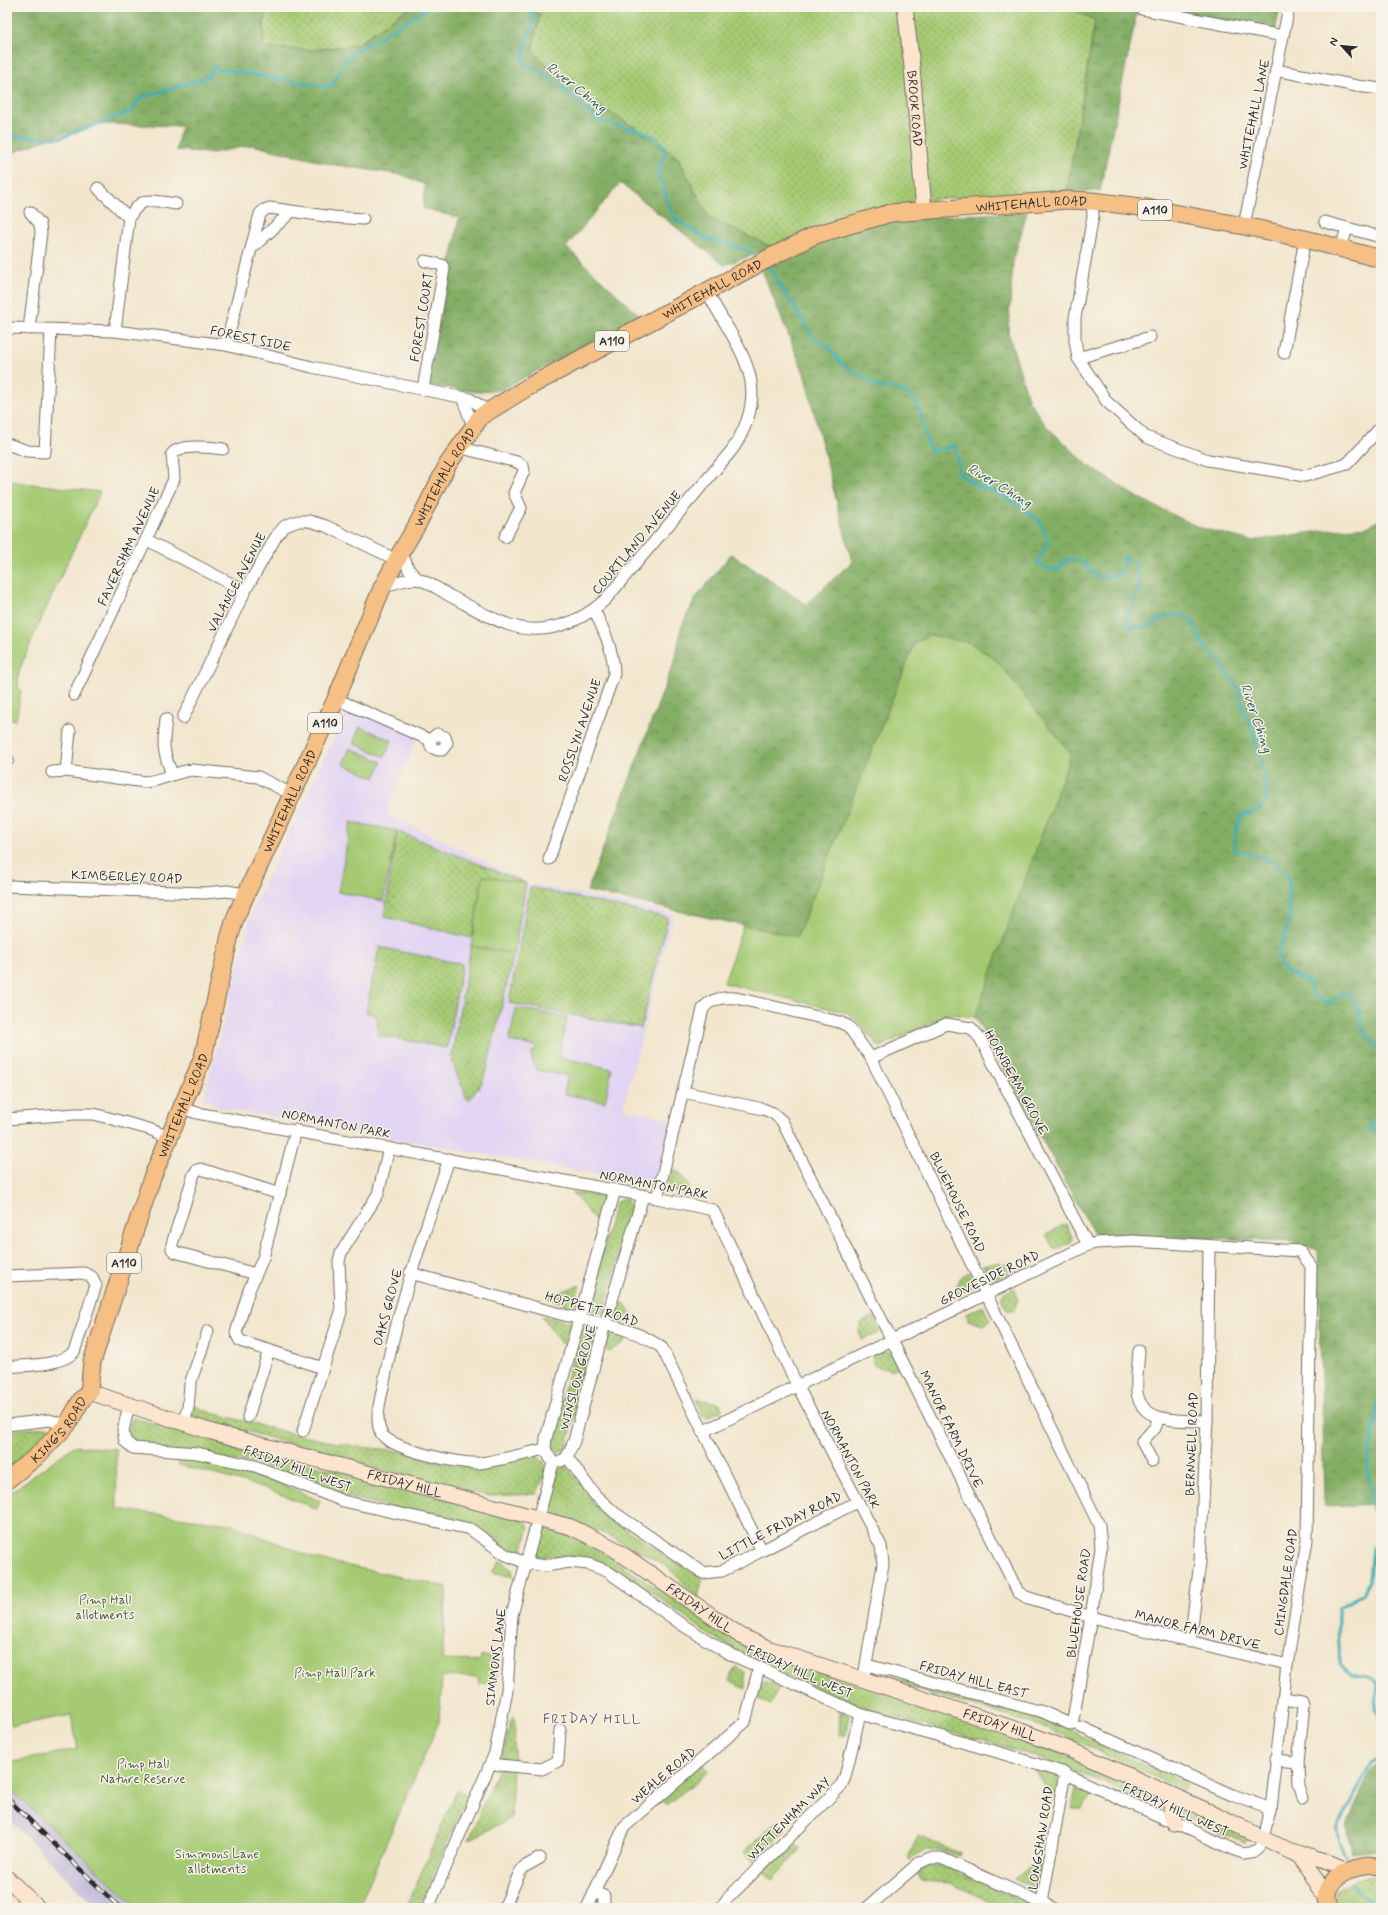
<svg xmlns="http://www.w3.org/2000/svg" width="1388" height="1915" font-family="Mynerve,sans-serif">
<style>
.built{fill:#e2d4f3}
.railway{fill:#c5c0da}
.grass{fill:url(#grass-dots);stroke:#687a4f}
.forest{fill:url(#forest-crowns);stroke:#586c48}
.green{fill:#a6ca73;stroke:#687a4f}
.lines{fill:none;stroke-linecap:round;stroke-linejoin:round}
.stream{stroke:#3caeb5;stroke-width:3}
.street-casing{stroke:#716c64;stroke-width:13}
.secondary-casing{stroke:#716c64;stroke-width:17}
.primary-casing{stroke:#716c64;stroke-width:19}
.street{stroke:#fff;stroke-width:11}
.secondary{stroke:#fbe5cf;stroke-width:15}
.primary{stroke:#f5bf86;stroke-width:17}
.rail-casing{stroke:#2b2b2b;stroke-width:4.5}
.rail{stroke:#f7f3e8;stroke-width:3;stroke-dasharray:9;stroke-linecap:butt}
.labels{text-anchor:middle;stroke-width:3;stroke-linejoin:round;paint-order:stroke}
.shield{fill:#f7f3e8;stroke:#686764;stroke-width:1}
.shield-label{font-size:12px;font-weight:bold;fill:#2b2b2b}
.street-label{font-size:13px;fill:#2b2b2b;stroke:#f7f3e8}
.park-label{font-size:13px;fill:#505b41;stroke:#f7f3e8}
.water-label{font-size:14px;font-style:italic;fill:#31595b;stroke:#f7f3e8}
.neighbourhood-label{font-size:14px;letter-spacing:1px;fill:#6c586a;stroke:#f7f3e8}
</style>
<defs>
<pattern id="grass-dots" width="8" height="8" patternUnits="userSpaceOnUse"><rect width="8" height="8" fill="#a6ca73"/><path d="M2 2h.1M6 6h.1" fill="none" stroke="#87a45f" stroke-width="1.8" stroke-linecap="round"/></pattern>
<pattern id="forest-crowns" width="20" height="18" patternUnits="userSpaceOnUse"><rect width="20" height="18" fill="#84ae65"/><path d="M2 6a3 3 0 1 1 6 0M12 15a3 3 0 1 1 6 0" fill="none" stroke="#6c8e53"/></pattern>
</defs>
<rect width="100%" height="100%" fill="#f7f3e8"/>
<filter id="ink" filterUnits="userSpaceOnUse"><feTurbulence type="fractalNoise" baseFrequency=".025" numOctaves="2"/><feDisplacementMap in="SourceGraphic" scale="8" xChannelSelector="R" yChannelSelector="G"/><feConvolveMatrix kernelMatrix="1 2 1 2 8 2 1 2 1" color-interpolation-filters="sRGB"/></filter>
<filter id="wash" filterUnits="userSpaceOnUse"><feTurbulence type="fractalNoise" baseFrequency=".012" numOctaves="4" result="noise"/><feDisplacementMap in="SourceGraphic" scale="16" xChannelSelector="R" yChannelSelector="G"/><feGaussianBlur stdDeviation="0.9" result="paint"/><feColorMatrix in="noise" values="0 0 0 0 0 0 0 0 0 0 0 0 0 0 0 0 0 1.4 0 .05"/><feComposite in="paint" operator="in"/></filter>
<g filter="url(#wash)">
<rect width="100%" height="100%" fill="#f2e6cd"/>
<polygon class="built" points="350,704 418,735 386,814 454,846 527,883 674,914 623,1108 672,1120 653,1184 221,1108 204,1098 254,905"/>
<polygon class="railway" points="7,1786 9,1789 138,1908 97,1908 7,1818"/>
<g class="grass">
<polygon points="265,7 410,7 356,45 313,50 263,48"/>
<polygon points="524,7 1072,7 1095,21 1067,191 934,199 885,208 774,248 709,218 678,158 634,127 575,92 532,50 540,14"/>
<polygon points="397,831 526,883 483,876 472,938 384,917"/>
<polygon points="530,887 668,918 641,1028 509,1003"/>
<polygon points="471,946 514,954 487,1068 482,1083 468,1101 451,1060"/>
<polygon points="379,947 462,964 447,1048 377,1035 378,1019 375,1015 366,1012"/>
<polygon points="673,1169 680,1173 689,1185 687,1194 671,1190 668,1185"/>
<polygon points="625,1198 633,1209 603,1313 588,1309 615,1203"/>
<polygon points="1066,1224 1073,1239 1070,1243 1054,1250 1046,1234"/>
<polygon points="998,1262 1005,1264 1008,1273 994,1280 988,1276 983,1266"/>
<polygon points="969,1272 975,1285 957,1295 955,1290 961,1276"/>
<polygon points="580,1285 573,1307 546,1297"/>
<polygon points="1015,1288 1018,1300 1014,1310 1007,1310 1001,1298 1002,1294"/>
<polygon points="617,1301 625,1304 632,1315 630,1323 617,1321 614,1316"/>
<polygon points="983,1306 990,1320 983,1325 968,1320 967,1314"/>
<polygon points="542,1316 571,1322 563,1345"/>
<polygon points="875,1316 879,1333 862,1340 859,1330 862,1322"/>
<polygon points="581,1327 594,1329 597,1336 566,1448 557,1453 550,1444"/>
<polygon points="613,1335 626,1338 623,1343 608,1352 606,1348 608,1336"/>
<polygon points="880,1351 894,1352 902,1366 891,1370 874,1366 872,1356"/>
<polygon points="697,1399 720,1403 722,1410 707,1417 702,1415"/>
<polygon points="189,1401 201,1409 212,1413 301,1436 359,1447 393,1450 462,1467 537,1456 545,1463 545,1475 536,1494 489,1496 412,1478 185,1414"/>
<polygon points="133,1418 525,1520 529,1526 523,1549 516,1552 508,1550 477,1526 333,1494 260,1464 141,1449 125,1434"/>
<polygon points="45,1427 54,1428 33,1450 7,1471 7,1431"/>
<polygon points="567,1467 602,1514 694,1573 703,1576 698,1598 665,1565 608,1535 548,1512 559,1469"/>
<polygon points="543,1528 583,1540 746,1647 765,1655 983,1723 1158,1792 1159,1805 1051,1762 999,1745 892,1717 847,1701 761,1665 708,1634 653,1593 594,1559 536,1556"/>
<polygon points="736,1666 745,1672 745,1689 729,1681"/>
<polygon points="872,1671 1009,1708 1078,1732 1080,1735 1187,1784 1183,1790 1050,1729 870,1676"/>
<polygon points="763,1681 780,1686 770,1705 757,1698"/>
<polygon points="840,1711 850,1716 846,1735 839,1735"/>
<polygon points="515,1717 514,1763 500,1762 512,1718"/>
<polygon points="701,1762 708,1772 667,1805 660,1797"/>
<polygon points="498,1768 513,1770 511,1818 469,1840"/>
<polygon points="457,1790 468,1795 419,1908 406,1908"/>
<polygon points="1176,1799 1248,1835 1244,1843 1177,1813"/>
<polygon points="777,1821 786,1830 753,1861 744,1852"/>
<polygon points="918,1835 960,1853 959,1856 944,1851 927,1850 910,1860 908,1857"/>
<polygon points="792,1838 801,1849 772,1880 762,1869"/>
<polygon points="1035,1863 1042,1863 1038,1885 1034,1889 1014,1879"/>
<polygon points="941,1865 1029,1904 1031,1908 1005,1908 950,1883 922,1881 917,1873 929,1866"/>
<polygon points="1381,1875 1381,1908 1339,1908 1336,1900 1337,1890 1357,1878"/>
</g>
<g class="forest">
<polygon points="7,7 265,7 263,48 313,50 356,45 410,7 524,7 540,14 532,51 575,92 634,127 678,158 709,218 774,248 724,265 620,183 566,247 640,316 501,390 477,392 428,385 459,218 423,208 425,185 403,175 330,164 252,145 212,153 176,150 181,126 100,124 61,134 7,155"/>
<polygon points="1069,7 1138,7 1100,191 1067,191 1095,21"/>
<polygon points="1158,7 1280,7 1275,31"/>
<polygon points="1027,212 1013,262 1008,332 1029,401 1047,427 1089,466 1139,498 1198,527 1251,541 1321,531 1367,527 1381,519 1381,1504 1324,1506 1318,1250 1289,1241 1094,1234 975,1017 1071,754 915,643 797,937 587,891 676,657 681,628 695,599 731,554 806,604 852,562 804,373 761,268 808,241 887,219"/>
<polygon points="1381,1760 1381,1850 1352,1853 1347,1825 1370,1771"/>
</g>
<g class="green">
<polygon points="7,481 100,492 37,628 19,671 18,686 21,691 16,720 7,719"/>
<polygon points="929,635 970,643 996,660 1071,754 975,1017 951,1014 879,1047 859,1023 848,1013 724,983 743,925 797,937 915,643"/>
<polygon points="360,727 392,740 385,757 353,743"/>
<polygon points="350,748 382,762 375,778 343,764"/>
<polygon points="351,822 397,831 383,901 338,892"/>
<polygon points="483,876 526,883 514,954 471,946"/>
<polygon points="516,1008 567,1017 559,1057 612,1069 605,1102 564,1094 568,1076 537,1070 533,1063 531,1053 538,1047 509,1041"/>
<polygon points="572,1192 602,1197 598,1220 594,1219"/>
<polygon points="74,1446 116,1449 117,1509 231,1524 316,1559 447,1587 442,1660 480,1661 481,1656 497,1657 496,1684 479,1683 478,1677 442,1676 439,1722 358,1908 138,1908 7,1786 7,1763 78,1749 71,1715 12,1726 7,1707 7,1495"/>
<polygon points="178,1456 231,1467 268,1478 320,1501 317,1509 265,1488 179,1465"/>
<polygon points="501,1561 512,1570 513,1577 492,1572"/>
<polygon points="1037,1767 1058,1777 1055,1796 1051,1795 1036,1772"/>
<polygon points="1077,1786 1094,1791 1082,1809 1072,1809"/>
</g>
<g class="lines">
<g class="stream">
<polyline points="470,7 491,7"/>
<path d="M 521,7 L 535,16 L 521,60 C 538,70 554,80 569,93 C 579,101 589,116 601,121 C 618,129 651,127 663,145 C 670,156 657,163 658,173 L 673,216 L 676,220 L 708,239 L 748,250 L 757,258"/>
<polyline points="7,136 60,138 132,111 140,98 209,77 213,68 330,87 351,54 430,7"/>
<path d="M 766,266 L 772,271 L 812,336 L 827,345 L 841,363 L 856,373 L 879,387 L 896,388 L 908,394 L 918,404 L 930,451 L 955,446 L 958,456 L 958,473 L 978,486 L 998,493 L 1020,506 L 1039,521 L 1049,542 L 1037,563 L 1048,569 L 1058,570 L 1065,560 L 1080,560 C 1097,580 1097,579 1122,573 L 1124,557 L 1135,564 L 1140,585 L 1127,618 L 1130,628 L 1147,627 L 1162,618 L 1179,614 L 1192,620 L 1202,643 L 1219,660 L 1239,690 L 1244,711 L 1251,725 L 1266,785 L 1266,802 L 1259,810 L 1242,815 C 1236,828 1233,837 1236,851 C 1259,856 1271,858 1288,875 L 1290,918 L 1278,954 L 1280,965 L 1287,972 L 1308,981 L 1314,996 L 1329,1004 L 1342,993 L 1352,997 L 1362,1018 L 1362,1030 L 1374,1043 L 1381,1054"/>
<polyline points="1381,1112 1369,1127 1381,1137"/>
<polyline points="1381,1148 1381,1160"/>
<polyline points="1381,1383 1368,1467 1372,1509 1381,1531"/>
<path d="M 1381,1540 L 1373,1548 L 1370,1579 L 1364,1594 L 1339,1607 C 1335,1626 1341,1643 1339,1663 L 1351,1675 L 1369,1678 L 1378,1683 L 1376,1710 L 1381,1720"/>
<polyline points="1346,1857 1339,1841 1337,1829 1371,1763 1381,1757"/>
<polyline points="1353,1883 1358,1892 1380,1907"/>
</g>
</g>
</g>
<g filter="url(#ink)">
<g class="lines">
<defs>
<g id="street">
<polyline points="1142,9 1283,36"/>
<polyline points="1276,70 1357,86 1381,89"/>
<polyline points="98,188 129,218 115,331"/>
<polyline points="1092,201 1093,216 1075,318 1075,340 1078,358 1107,402 1146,437 1208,460 1305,476 1347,464 1381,427"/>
<path d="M 129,218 C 142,194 153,201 176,204"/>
<polyline points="1325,222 1347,228"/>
<polyline points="1244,226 1289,7"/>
<polyline points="252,248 291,212"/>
<polyline points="1341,248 1347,228 1381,237"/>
<polyline points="7,328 115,331 226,345 312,367 470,399 488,411"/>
<polyline points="29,329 41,233 40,224 30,212"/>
<polyline points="226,345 260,214 264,210 270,208 333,217 363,219"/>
<polyline points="1284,353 1305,239"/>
<polyline points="1078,358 1150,337"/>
<polyline points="423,389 444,269 442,265 425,261"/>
<polyline points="462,397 473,426"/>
<polyline points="7,444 27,451 45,452 51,330"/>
<polyline points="458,447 517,462 523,466 524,471 514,493 521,508 505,537"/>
<polyline points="147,540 245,591"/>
<polyline points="401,552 409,570 418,579"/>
<path d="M 382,588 C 393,583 404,579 417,579 C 425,580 442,591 450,596 C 468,605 487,617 507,624 C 541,637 579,624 605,600 L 732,450 C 776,384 738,350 706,290"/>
<path d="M 74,695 L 174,479 L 172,454 C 178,444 212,447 223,449"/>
<polyline points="336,699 430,740 437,734 445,737 447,743 442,750 438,750 431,747 430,740"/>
<polyline points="183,718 245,591 277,535 285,526 298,521 309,521 326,526 397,560"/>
<path d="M 166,719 C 163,746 162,749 172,774"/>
<polyline points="7,760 8,760"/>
<polyline points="66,771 70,731"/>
<path d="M 52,772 L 66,771 L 145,782 C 161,781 175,772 192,770 L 258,777 L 293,795"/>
<path d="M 549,859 L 614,674 C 614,652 604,630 594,610"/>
<polyline points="7,886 204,893 227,891 245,894"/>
<polyline points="871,1058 946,1024 971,1028 980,1038 1088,1245"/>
<polyline points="683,1092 763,1109 773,1113 782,1121 1018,1592 1026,1597 1091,1617 1287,1665"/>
<polyline points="182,1108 197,1113 657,1198 713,1210 797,1385 881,1546 883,1564 865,1671"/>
<polyline points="7,1119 75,1114 94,1114 149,1129 169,1137"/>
<polyline points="296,1130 263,1258 249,1290 236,1333 240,1341 323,1368 341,1312 339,1261 341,1253 378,1194 389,1148"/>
<path d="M 449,1159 C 424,1234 398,1305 384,1382 C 381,1398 374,1418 381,1433 C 389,1449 462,1465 480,1463 C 502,1460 524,1454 545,1449"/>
<path d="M 657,1198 L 703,1009 C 710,998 724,997 736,998 L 839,1022 L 848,1026 L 871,1058 L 1099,1525 L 1101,1548 L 1091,1617 L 1072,1725 L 1043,1712 L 867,1665"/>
<path d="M 410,1273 C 462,1287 513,1301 564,1315 C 596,1323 635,1327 662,1348 L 762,1551"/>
<polyline points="256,1274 175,1252 172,1249 172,1244 194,1174 197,1170 201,1169 280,1194"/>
<path d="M 7,1276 L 84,1273 L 92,1277 L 96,1285 L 74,1352 C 60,1366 26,1365 7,1367"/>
<path d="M 1139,1351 C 1138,1365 1136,1379 1137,1392 C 1141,1425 1182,1420 1207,1421"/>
<polyline points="129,1405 123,1431 125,1441 133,1448 197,1453 255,1466 343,1501 470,1529 506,1555 526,1563 546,1566 569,1562 588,1564 607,1571 681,1624 726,1652 860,1714 994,1751 1065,1773 1041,1908"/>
<polyline points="248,1417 269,1350"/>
<polyline points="183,1423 188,1408 190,1384 208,1331"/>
<polyline points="7,1425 49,1420 67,1425"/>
<polyline points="303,1431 323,1368"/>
<polyline points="702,1432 1088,1245 1096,1243 1133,1241 1300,1251 1311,1266 1307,1540 1287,1665 1271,1809 1264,1838 1260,1846 1255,1851 1242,1853 1072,1777"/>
<polyline points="567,1457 595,1495 615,1513 703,1573 722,1571 857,1502"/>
<polyline points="561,1461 567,1457 574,1441 605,1324 643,1196"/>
<polyline points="1152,1461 1142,1442 1156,1426 1158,1418"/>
<polyline points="553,1463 545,1449 546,1438 615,1190"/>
<polyline points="1190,1642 1200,1562 1207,1421 1209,1246"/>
<polyline points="1283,1698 1303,1701 1304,1705 1298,1762"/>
<polyline points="1081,1727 1232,1795 1271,1809"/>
<polyline points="1275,1760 1298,1762 1299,1785 1303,1797"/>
<polyline points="490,1764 542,1769 558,1761 560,1730"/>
<polyline points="594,1892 604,1896 604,1908"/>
<polyline points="19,1908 28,1898"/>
<polyline points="428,1908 495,1753 507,1690 512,1615 553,1463"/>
<polyline points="504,1908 520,1872 524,1867 540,1858"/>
<polyline points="587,1908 624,1827 745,1722 759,1668"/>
<polyline points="721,1908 727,1899 841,1786 845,1777 860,1714"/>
<polyline points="867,1908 919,1863 930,1858 941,1858 1053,1908"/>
</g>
<g id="secondary">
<path id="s1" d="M 905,7 L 912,67 L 924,210"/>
<path id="s2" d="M 89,1392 L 212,1432 L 571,1527 L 613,1548 L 741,1636 L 770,1649 L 1021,1731 L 1068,1749 L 1217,1815 L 1301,1857 L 1310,1857 L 1348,1871"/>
<polyline points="1171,1795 1171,1815 1175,1824"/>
<path d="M 1301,1857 C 1306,1871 1319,1883 1328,1896"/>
<polyline points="7,1878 38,1908"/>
</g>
<g id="primary">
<path id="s3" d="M 7,1480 L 36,1457 L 67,1425 L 82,1399 L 89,1392 L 92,1362 L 152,1178 L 203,1057 L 230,935 L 236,916 L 336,699 L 382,588 L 401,552 L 417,525 L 448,464 L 481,416 L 528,387 L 775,255 L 815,235 L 891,213 L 1068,200 L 1092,201 L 1141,207 L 1244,226 L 1305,239 L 1381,259"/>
<path d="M 1330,1908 C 1329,1904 1328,1899 1328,1895 C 1330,1874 1363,1860 1381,1867"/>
</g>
</defs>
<use href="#street" class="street-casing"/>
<use href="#secondary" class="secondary-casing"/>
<use href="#primary" class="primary-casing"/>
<use href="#street" class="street"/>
<use href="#secondary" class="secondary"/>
<use href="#primary" class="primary"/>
<defs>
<polyline id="rail" points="7,1798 120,1908"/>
</defs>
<use href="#rail" class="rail-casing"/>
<use href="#rail" class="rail"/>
</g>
</g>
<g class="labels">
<g class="shield">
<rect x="1138" y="200" width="34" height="20" rx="3"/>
<rect x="595" y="331" width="34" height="20" rx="3"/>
<rect x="308" y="713" width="34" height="20" rx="3"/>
<rect x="107" y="1253" width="34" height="20" rx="3"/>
</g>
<g class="shield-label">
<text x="1155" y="214">A110</text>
<text x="612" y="345">A110</text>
<text x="325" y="727">A110</text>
<text x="124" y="1267">A110</text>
</g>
<g class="street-label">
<text dy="5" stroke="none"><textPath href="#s1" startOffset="102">BROOK ROAD</textPath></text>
<text transform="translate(1253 114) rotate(-78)" y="5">WHITEHALL LANE</text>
<text dy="5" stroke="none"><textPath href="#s3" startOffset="1779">WHITEHALL ROAD</textPath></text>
<text dy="5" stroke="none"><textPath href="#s3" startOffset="1443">WHITEHALL ROAD</textPath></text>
<text transform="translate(421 317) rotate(-81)" y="5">FOREST COURT</text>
<text transform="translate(251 338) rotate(12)" y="5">FOREST SIDE</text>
<text dy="5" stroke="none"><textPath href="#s3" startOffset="1108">WHITEHALL ROAD</textPath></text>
<text transform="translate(636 542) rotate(-50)" y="5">COURTLAND AVENUE</text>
<text transform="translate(128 546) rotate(-65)" y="5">FAVERSHAM AVENUE</text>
<text transform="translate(236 582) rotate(-62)" y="5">VALANCE AVENUE</text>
<text transform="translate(579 730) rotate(-71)" y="5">ROSSLYN AVENUE</text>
<text dy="5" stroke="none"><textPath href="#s3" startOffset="748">WHITEHALL ROAD</textPath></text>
<text transform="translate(127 876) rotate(2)" y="5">KIMBERLEY ROAD</text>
<text transform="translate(1017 1082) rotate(61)" y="5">HORNBEAM GROVE</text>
<text dy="5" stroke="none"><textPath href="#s3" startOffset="424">WHITEHALL ROAD</textPath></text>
<text transform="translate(336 1123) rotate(11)" y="5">NORMANTON PARK</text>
<text transform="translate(654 1184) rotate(11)" y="5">NORMANTON PARK</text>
<text transform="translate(958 1202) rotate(64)" y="5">BLUEHOUSE ROAD</text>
<text transform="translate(989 1277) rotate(-26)" y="5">GROVESIDE ROAD</text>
<text transform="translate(387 1307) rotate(-75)" y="5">OAKS GROVE</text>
<text transform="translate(592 1308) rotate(16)" y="5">HOPPETT ROAD</text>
<text transform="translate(577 1377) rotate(-75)" y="5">WINSLOW GROVE</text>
<text dy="5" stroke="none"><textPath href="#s3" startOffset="73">KING'S ROAD</textPath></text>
<text transform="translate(952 1429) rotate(64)" y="5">MANOR FARM DRIVE</text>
<text transform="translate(1191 1444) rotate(-88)" y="5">BERNWELL ROAD</text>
<text transform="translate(851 1459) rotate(62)" y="5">NORMANTON PARK</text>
<text transform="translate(298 1468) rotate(20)" y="5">FRIDAY HILL WEST</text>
<text dy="5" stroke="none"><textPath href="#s2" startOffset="329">FRIDAY HILL</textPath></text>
<text transform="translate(780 1525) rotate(-27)" y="5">LITTLE FRIDAY ROAD</text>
<text transform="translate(1285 1582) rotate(-82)" y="5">CHINGDALE ROAD</text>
<text transform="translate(1078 1603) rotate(-82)" y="5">BLUEHOUSE ROAD</text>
<text dy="5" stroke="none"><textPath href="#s2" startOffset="653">FRIDAY HILL</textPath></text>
<text transform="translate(1198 1629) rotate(14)" y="5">MANOR FARM DRIVE</text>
<text transform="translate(495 1657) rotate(-83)" y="5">SIMMONS LANE</text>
<text transform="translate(800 1671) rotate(24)" y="5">FRIDAY HILL WEST</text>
<text transform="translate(974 1679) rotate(15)" y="5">FRIDAY HILL EAST</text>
<text dy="5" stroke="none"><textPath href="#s2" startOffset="977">FRIDAY HILL</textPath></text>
<text transform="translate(663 1775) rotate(-40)" y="5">WEALE ROAD</text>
<text transform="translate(1176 1809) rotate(24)" y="5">FRIDAY HILL WEST</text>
<text transform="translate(788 1818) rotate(-45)" y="5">WITTENHAM WAY</text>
<text transform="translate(1040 1838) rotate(-81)" y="5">LONGSHAW ROAD</text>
</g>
<g class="park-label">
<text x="105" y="1604">Pimp Hall<tspan x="105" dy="15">allotments</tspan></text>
<text x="335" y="1677">Pimp Hall Park</text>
<text x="143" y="1768">Pimp Hall<tspan x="143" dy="15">Nature Reserve</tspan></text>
<text x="217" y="1858">Simmons Lane<tspan x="217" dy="15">allotments</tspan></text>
</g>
<g class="water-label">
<text transform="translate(577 87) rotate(38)" y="5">River Ching</text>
<text transform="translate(1000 485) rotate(31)" y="5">River Ching</text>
<text transform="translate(1257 718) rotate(71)" y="5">River Ching</text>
</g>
<g class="neighbourhood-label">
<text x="592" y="1723">FRIDAY HILL</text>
</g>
</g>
<rect width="1388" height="1915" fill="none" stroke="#f7f3e8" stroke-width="24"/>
<g transform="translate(1342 46) rotate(297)" stroke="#f7f3e8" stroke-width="3" paint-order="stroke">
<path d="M0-3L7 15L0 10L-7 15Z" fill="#2b2b2b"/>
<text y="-6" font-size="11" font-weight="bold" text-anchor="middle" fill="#2b2b2b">N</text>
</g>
</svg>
